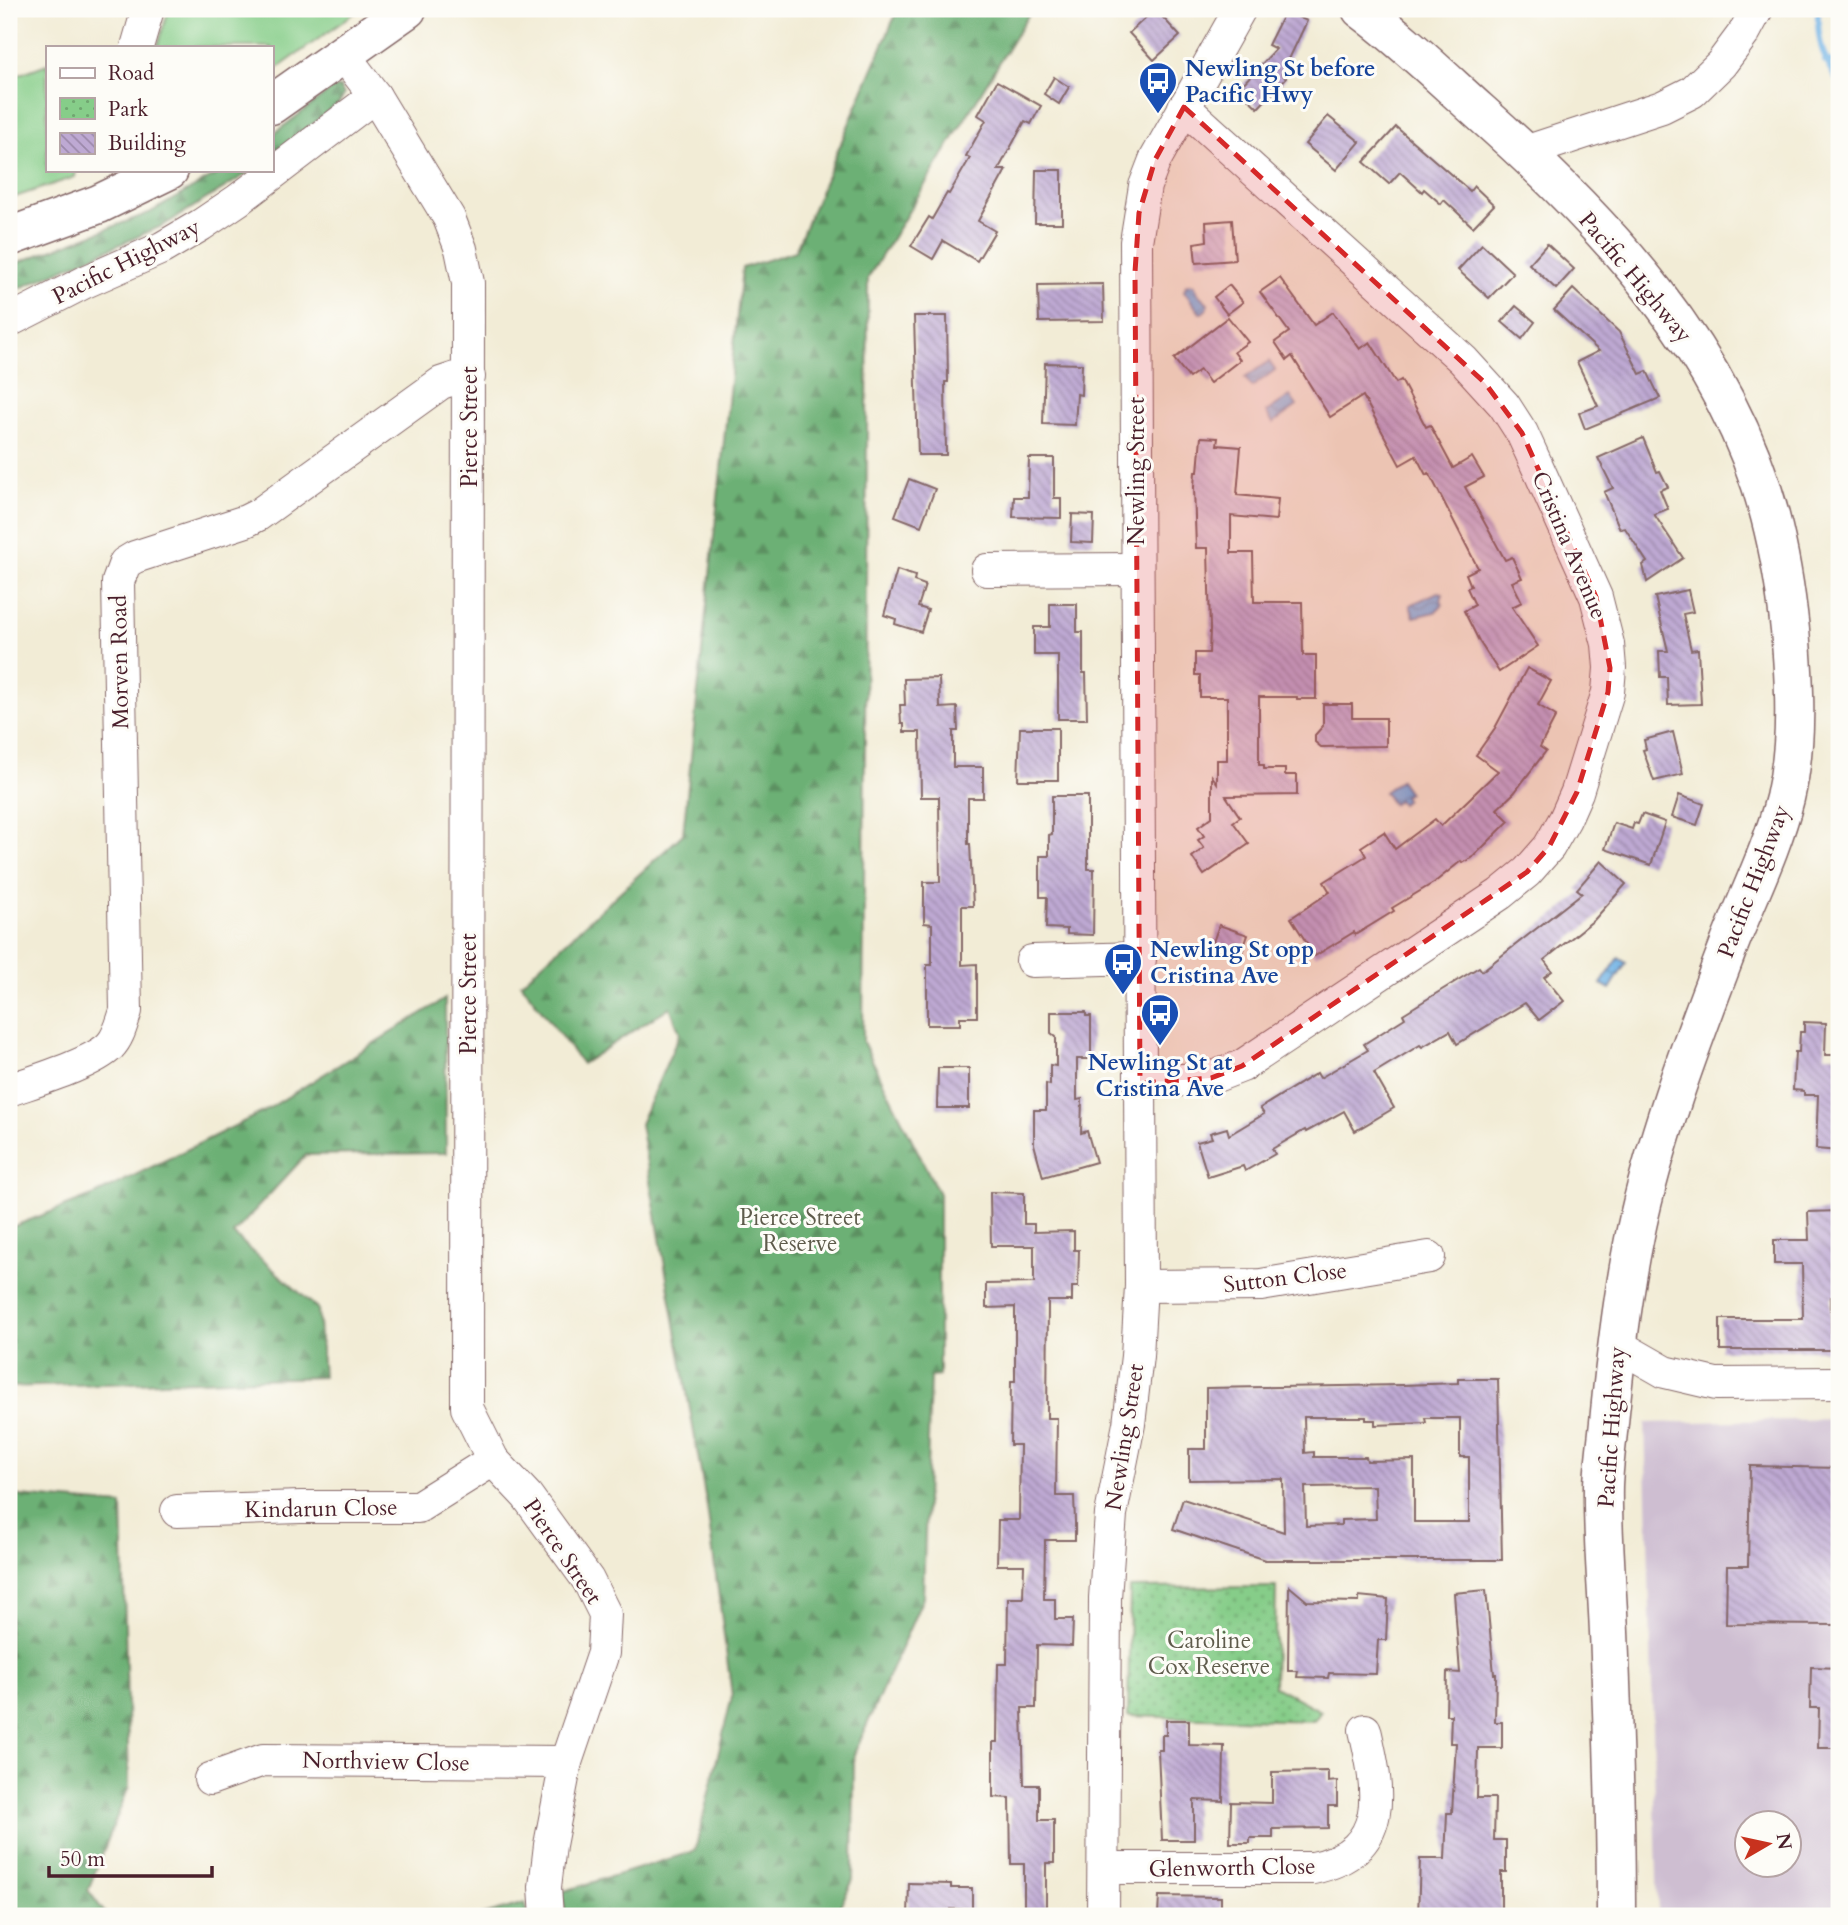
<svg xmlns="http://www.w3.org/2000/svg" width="1848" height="1925" font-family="Cardo,serif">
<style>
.industrial{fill:#cebed1;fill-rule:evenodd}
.grass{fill:#86cd89;stroke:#68765a;stroke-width:2}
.forest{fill:url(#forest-firs);stroke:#5b6850;stroke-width:2}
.park{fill:url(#park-dots);stroke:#68765a;stroke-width:2}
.water{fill:url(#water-waves);stroke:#5d6888;stroke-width:2}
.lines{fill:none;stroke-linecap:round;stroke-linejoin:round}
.stream{stroke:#70b2e5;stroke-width:6}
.building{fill:url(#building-back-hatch);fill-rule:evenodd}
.minor-casing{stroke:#856767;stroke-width:34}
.major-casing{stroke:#856767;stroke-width:41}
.minor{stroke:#fff;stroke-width:32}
.major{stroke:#fff;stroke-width:38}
.marked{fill:#d62828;fill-opacity:0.2;stroke:#d62828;stroke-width:5;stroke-dasharray:14 9;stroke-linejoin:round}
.labels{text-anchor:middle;stroke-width:6;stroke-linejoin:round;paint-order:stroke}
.transit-label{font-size:23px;font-weight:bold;fill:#164399;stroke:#fdfcf7;text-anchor:start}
.street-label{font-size:23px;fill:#4a1f2b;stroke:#fdfcf7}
.park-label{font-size:23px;fill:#5f5c4c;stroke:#fdfcf7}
</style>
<defs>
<pattern id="forest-firs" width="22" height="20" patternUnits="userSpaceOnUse" patternTransform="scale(1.75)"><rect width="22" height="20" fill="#6cb075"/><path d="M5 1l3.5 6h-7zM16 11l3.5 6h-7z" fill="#5b8f60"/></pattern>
<pattern id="park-dots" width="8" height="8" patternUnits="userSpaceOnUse" patternTransform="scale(1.75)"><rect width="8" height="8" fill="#86cd89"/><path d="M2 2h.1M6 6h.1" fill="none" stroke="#70a670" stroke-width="1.8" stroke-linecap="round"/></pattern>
<pattern id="water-waves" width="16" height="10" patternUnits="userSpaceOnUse" patternTransform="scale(1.75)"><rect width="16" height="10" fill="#70b2e5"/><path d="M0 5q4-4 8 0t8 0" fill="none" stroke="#5e90ba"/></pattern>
<pattern id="building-back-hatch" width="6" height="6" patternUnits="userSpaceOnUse" patternTransform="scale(1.75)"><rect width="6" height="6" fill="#bea9d3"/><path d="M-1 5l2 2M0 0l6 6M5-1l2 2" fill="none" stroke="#9c89ab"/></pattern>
</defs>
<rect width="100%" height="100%" fill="#fdfcf7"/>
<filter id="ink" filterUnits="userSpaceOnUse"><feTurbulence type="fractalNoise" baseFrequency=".0143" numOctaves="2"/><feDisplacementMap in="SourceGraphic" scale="14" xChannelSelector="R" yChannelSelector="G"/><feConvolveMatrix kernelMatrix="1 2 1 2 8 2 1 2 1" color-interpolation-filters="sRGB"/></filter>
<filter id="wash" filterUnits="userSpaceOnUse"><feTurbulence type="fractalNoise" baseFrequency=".00686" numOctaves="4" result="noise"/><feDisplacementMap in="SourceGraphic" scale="28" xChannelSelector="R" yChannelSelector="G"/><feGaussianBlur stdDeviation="1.57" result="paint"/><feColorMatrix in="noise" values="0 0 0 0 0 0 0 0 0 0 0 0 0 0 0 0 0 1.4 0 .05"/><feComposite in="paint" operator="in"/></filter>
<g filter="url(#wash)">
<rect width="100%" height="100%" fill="#f2ecd6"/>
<path class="industrial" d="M 1839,1419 L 1839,1916 L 1658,1916 L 1645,1423 ZM 1746,1824 L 1788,1824 L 1788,1866 L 1746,1866 Z"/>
<g class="grass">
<polygon points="169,9 360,9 271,73 271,47 157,47"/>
<polygon points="47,64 47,170 76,170 75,177 9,199 9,78"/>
</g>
<g class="forest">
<polygon points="898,9 1032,9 868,278 863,1042 939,1194 939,1376 930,1377 923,1598 854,1754 853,1880 835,1916 566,1916 561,1892 695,1851 732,1696 707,1507 640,1124 680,1033 670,1007 582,1064 521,983 683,834 742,268 795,251"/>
<polygon points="340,87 344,95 339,103 271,157 271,136 332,89"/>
<polygon points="224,170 253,170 164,225 9,293 9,266 149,213"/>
<polygon points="445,999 446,1153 306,1155 233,1234 318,1309 323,1377 9,1387 9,1228 95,1195 263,1112"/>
<polygon points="9,1495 122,1505 129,1786 88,1890 107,1916 9,1916"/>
<polygon points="525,1903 529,1916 481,1916"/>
</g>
<polygon class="park" points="1276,1587 1274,1686 1321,1711 1314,1721 1128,1716 1130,1588"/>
<g class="water">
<polygon points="1189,284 1194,285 1199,295 1208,303 1208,308 1202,313 1200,313 1184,291 1186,285"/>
<polygon points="1269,361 1275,370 1252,387 1245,378"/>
<polygon points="1290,396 1297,406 1273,423 1266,412"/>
<polygon points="1438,592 1443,593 1441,600 1443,604 1435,612 1414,617 1410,605"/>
<polygon points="1400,780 1409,793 1404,796 1406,800 1401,804 1398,800 1392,804 1384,792"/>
<polygon points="1619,958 1626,963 1610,989 1601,984"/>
</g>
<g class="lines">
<g class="stream">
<path d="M 1818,9 C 1817,39 1822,58 1839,83"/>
<polyline points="1825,61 1839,62"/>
</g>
</g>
<g id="blocks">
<g class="building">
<polygon points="1155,9 1180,36 1154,60 1129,33"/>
<polygon points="1285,11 1307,21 1282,74 1286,78 1258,108 1238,89 1276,49 1268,45"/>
<polygon points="1054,77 1069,87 1059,104 1044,94"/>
<polygon points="997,81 1041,106 1031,124 1025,121 998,170 1006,170 978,221 995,231 977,261 943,241 933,259 911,246 929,217 932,219 947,193 949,194 970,158 966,156 986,120 978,115"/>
<polygon points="1328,116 1360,142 1336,170 1305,144"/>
<polygon points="1396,127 1470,191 1474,186 1494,205 1473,227 1444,200 1441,204 1424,189 1422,192 1400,172 1389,184 1364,162"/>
<polygon points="1036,170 1062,170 1062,223 1035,223"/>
<polygon points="1232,220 1235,260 1196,263 1194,243 1207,241 1206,222"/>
<polygon points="1482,244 1513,273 1489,298 1458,270"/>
<polygon points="1547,244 1574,269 1556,289 1529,264"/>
<polygon points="1280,278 1314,325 1333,312 1360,349 1370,342 1396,383 1401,380 1426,427 1430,425 1453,468 1472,457 1484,477 1465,487 1505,560 1512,557 1522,578 1512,582 1522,602 1512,607 1538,646 1499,672 1479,641 1464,611 1475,605 1467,588 1471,586 1466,574 1478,568 1429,473 1426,475 1416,456 1400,465 1363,396 1330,417 1292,356 1287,360 1275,342 1289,332 1260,292"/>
<polygon points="1103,284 1104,321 1039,322 1038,285"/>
<polygon points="1229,285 1243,302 1227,314 1214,297"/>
<polygon points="1573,289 1619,332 1640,374 1647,371 1660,398 1585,429 1579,413 1598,406 1577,362 1599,351 1554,310"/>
<polygon points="1516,306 1535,322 1522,339 1502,322"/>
<polygon points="914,316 947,316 948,382 945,382 946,455 918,455"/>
<polygon points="1228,317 1248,342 1234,352 1240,360 1210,383 1200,370 1189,378 1174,359"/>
<polygon points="1045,363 1082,364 1081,395 1077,394 1075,425 1043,424"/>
<polygon points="1201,437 1218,438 1217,445 1241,447 1237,495 1278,499 1276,520 1231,516 1231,553 1253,553 1254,602 1302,602 1303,655 1316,655 1316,699 1297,699 1297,697 1259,697 1259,765 1264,765 1264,769 1285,769 1285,775 1297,775 1297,795 1226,796 1240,817 1233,822 1249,844 1204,875 1192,857 1204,848 1198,840 1204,836 1198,827 1212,817 1212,776 1217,783 1217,760 1227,760 1227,697 1200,697 1200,675 1195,675 1195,653 1209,653 1210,630 1208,548 1196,548 1194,487 1195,472 1198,472"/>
<polygon points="1643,438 1657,472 1660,471 1668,487 1660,490 1668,509 1654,514 1683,558 1647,582 1643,565 1647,562 1625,528 1620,529 1604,492 1613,488 1598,458"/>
<polygon points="1029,458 1054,458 1054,498 1061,498 1061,518 1013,517 1014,497 1028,497"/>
<polygon points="909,479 935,489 921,526 895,516"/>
<polygon points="1072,514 1094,515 1093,543 1071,542"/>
<polygon points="897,570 915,576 914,581 925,585 918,607 928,610 921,632 895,624 896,619 884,615"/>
<polygon points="1688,590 1693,612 1683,614 1691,650 1698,649 1701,704 1668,705 1667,677 1660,677 1659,651 1668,651 1655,597"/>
<polygon points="1050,604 1077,604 1077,632 1083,632 1083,673 1086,673 1087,719 1058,719 1058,655 1034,655 1034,627 1050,627"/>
<polygon points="1527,668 1551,681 1538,705 1556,716 1540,747 1546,751 1514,793 1497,809 1509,821 1474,856 1463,863 1461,861 1435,882 1392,908 1394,911 1355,935 1354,932 1315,956 1291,918 1330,892 1324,882 1366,856 1361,847 1384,832 1395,849 1435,819 1441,826 1498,771 1476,755 1495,728"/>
<polygon points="939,678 940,708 957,707 958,731 953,731 953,767 983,767 983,798 968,798 968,844 970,844 973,906 962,906 962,965 977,964 977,1017 960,1017 960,1025 927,1025 927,965 932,965 932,924 924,923 924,882 940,882 939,797 921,797 920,732 904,732 904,724 901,724 900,705 905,705 904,679"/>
<polygon points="1323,704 1352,704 1352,718 1386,718 1386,746 1321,747 1315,742 1315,735 1323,726"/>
<polygon points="1020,728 1058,728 1058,780 1018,780"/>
<polygon points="1673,732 1683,774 1654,781 1643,750 1646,749 1644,740"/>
<polygon points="1679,795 1704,804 1697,825 1672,817"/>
<polygon points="1052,796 1088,796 1088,869 1094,869 1093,935 1067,934 1067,929 1046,928 1047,897 1040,897 1040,856 1049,856 1049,835 1052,834"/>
<polygon points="1642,814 1665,822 1651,865 1605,849 1614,823 1632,829 1634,823 1638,824"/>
<polygon points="1601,861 1626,884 1594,920 1544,960 1552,971 1544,977 1564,1001 1539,1020 1525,1003 1457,1044 1450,1031 1422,1047 1420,1045 1374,1073 1394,1108 1355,1131 1344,1111 1306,1132 1305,1130 1272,1149 1275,1154 1245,1171 1243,1166 1208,1177 1197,1142 1212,1138 1210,1133 1227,1128 1229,1135 1264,1114 1260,1108 1317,1073 1320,1078 1368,1050 1364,1044 1405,1018 1403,1014 1479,967 1482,971 1582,893 1577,889"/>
<polygon points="1219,925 1248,935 1240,958 1211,948"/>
<polygon points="1051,1012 1086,1012 1086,1016 1091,1016 1091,1059 1077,1059 1077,1100 1082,1099 1081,1133 1087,1131 1096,1162 1043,1177 1034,1144 1034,1110 1046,1110 1046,1084 1050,1085 1050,1065 1056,1066 1056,1037 1051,1033"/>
<polygon points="1804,1022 1826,1023 1825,1055 1839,1055 1839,1151 1816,1149 1818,1095 1804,1095 1804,1091 1793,1090 1795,1052 1799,1052 1800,1032 1804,1032"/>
<polygon points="938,1068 969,1068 969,1108 937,1108"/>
<polygon points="990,1192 1024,1193 1024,1224 1034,1224 1034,1232 1074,1231 1074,1250 1079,1250 1078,1287 1072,1287 1072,1301 1048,1301 1047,1418 1057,1418 1056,1496 1074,1496 1075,1522 1075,1540 1045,1540 1044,1599 1055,1599 1055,1619 1073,1619 1072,1646 1037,1645 1036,1708 1022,1708 1024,1785 1039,1785 1039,1820 1054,1820 1054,1863 1046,1863 1046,1916 1024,1916 1024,1864 1011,1864 1010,1798 993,1797 993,1742 997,1742 998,1664 1007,1664 1008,1598 1023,1598 1024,1565 997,1565 998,1520 1019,1520 1020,1445 1010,1445 1011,1381 1015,1381 1015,1307 986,1308 986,1284 1034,1283 1034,1246 991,1246"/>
<polygon points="1839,1211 1839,1297 1831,1297 1831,1350 1720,1350 1720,1319 1803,1319 1802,1264 1774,1264 1774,1240 1809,1240 1808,1212"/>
<path d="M 1458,1379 L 1498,1379 L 1502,1560 L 1265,1560 L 1173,1529 L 1183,1499 L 1284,1532 L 1283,1479 L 1189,1480 L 1189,1449 L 1206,1449 L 1206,1388 L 1402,1385 L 1458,1383 ZM 1304,1417 L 1366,1417 L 1366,1420 L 1375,1420 L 1375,1425 L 1426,1423 L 1425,1418 L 1460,1418 L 1460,1457 L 1469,1457 L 1469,1522 L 1414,1522 L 1414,1460 L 1367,1461 L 1366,1457 L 1314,1457 L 1314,1452 L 1305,1453 ZM 1375,1486 L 1376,1519 L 1341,1520 L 1341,1525 L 1306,1526 L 1305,1487 Z"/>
<polygon points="1750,1466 1839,1468 1839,1625 1726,1624 1727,1566 1748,1566"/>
<polygon points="1289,1586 1307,1601 1359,1602 1359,1596 1388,1599 1386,1640 1378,1640 1376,1674 1329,1673 1328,1678 1297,1677 1298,1671 1288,1671"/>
<polygon points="1486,1590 1494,1674 1496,1674 1495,1722 1502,1722 1502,1748 1478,1748 1477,1798 1495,1798 1494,1840 1506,1840 1506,1872 1501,1872 1501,1916 1418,1916 1420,1859 1445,1859 1447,1813 1452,1813 1456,1743 1450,1743 1451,1715 1446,1715 1447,1672 1460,1673 1454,1593"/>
<polygon points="1811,1667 1839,1668 1839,1748 1818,1748 1819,1708 1810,1708"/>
<polygon points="1166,1720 1189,1720 1189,1745 1224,1746 1223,1801 1194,1800 1194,1840 1162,1840 1158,1750 1162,1750 1162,1735 1166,1735"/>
<polygon points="1328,1771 1328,1782 1337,1781 1337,1806 1328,1806 1328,1828 1273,1829 1273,1838 1250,1838 1250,1843 1230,1843 1231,1802 1272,1803 1272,1772"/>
<polygon points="909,1883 951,1884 951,1888 972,1888 972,1910 950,1909 950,1916 908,1916"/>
<polygon points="1159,1896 1221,1897 1221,1916 1158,1916"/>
</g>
</g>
</g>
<g filter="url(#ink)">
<use href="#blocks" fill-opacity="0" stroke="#856767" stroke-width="2"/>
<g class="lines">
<defs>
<g id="minor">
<polyline points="137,47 148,9"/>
<polyline points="343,54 375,96 449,218 461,249 468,283 467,1408 493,1460 527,1496 588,1580 605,1614 603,1653 566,1762 550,1845 545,1887 547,1916"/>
<polyline points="1525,152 1662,107 1692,92 1721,64 1744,33 1757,9"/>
<polyline points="9,321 85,282 162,248 201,225 238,200 375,96"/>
<polyline points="987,570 1136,569"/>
<polyline points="1032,961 1140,958"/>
<polyline points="1140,1083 1211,1078 1242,1066 1500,894 1527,872 1549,847 1565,819 1577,792 1608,692 1610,668 1608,644 1596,597 1538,468 1522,433 1504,405 1463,360 1184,107"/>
<path d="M 9,1090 C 34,1081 92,1064 110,1046 C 119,1037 122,1022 126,1011 L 118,582 L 125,563 L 135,557 L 246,521 L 258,515 L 441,383 L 456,378 L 469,377"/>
<polyline points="1141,1286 1261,1285 1429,1257"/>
<polyline points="1616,1344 1665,1372 1716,1384 1839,1383"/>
<polyline points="177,1511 301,1507 418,1507 493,1460"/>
<polyline points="210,1779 263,1760 566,1762"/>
<path d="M 1104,1868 L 1313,1868 C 1391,1851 1379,1791 1365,1730"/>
<polyline points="1103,1916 1105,1598 1111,1514 1129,1424 1137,1356 1141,1286 1136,242 1145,186 1155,160 1240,9"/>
</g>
<g id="major">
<path d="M 1361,9 C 1403,40 1441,77 1480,112 C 1604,222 1727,351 1770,516 C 1780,554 1786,592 1790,630 C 1795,686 1798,743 1785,798 C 1772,849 1748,896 1729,945 C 1693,1040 1656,1135 1635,1235 C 1623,1293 1616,1352 1610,1412 C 1608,1436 1604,1461 1603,1485 C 1602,1534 1607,1584 1609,1632 C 1613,1727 1616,1821 1616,1916"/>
<polyline points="271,105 407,9"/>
<polyline points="9,237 99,204 169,170"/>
</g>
</defs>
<use href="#minor" class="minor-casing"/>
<use href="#major" class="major-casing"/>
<use href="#minor" class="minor"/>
<use href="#major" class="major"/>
</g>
</g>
<path class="marked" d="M 1184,107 L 1485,383 L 1522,433 L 1596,597 L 1610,668 L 1608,692 L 1577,792 L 1549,847 L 1527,872 L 1242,1066 L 1211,1078 L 1140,1083 L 1135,272 L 1139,213 L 1155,160 Z"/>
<defs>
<symbol id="bus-pin" viewBox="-11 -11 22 30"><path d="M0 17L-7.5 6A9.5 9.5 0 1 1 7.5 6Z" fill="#1a4fb4" stroke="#fdfcf7"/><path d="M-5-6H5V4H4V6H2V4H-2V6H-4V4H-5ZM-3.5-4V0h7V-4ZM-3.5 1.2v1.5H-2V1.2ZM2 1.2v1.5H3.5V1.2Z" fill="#fff"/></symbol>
</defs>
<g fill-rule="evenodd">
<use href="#bus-pin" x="1136" y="59" width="44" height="60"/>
<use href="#bus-pin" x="1101" y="940" width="44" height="60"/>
<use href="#bus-pin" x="1138" y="991" width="44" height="60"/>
</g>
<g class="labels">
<g class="transit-label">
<text x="1185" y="76">Newling St before<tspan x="1185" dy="26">Pacific Hwy</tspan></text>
<text x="1150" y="957">Newling St opp<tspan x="1150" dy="26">Cristina Ave</tspan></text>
<text x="1160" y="1070" text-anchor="middle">Newling St at<tspan x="1160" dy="26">Cristina Ave</tspan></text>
</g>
<g class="street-label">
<text transform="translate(126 261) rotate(-27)" y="8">Pacific Highway</text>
<text transform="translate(1636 277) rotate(50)" y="8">Pacific Highway</text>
<text transform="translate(469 427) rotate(-90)" y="8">Pierce Street</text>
<text transform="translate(1136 471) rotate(-90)" y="8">Newling Street</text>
<text transform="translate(1570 545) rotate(67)" y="8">Cristina Avenue</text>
<text transform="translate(119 662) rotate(-91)" y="8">Morven Road</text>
<text transform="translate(1753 881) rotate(-69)" y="8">Pacific Highway</text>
<text transform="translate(468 994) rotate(-90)" y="8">Pierce Street</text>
<text transform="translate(1285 1277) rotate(-7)" y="8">Sutton Close</text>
<text transform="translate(1611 1427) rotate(-86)" y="8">Pacific Highway</text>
<text transform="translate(1124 1437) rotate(-81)" y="8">Newling Street</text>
<text transform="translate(321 1508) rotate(-1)" y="8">Kindarun Close</text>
<text transform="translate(563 1551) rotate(56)" y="8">Pierce Street</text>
<text transform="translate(386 1761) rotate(1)" y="8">Northview Close</text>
<text transform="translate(1232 1867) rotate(-1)" y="8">Glenworth Close</text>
</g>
<g class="park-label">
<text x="800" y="1225">Pierce Street<tspan x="800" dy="26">Reserve</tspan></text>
<text x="1209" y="1648">Caroline<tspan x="1209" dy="26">Cox Reserve</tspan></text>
</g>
</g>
<rect width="1848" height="1925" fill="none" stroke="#fdfcf7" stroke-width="35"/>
<rect x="46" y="46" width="228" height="126" fill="#fdfcf7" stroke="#b5a4a5" stroke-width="2"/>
<rect x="60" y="68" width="35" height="10" fill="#ffffff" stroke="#b5a4a5" stroke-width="2"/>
<text x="108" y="80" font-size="21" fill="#4a1f2b">Road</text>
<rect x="60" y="98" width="35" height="21" fill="url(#park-dots)" stroke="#b5a4a5" stroke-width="2"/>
<text x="108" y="116" font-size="21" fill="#4a1f2b">Park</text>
<rect x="60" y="133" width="35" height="21" fill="url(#building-back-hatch)" stroke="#b5a4a5" stroke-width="2"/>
<text x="108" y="150" font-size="21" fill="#4a1f2b">Building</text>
<g transform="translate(1768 1844) rotate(81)"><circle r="33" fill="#fdfcf7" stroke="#b5a4a5" stroke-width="2"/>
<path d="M0-5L12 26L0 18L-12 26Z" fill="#c8321e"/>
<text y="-10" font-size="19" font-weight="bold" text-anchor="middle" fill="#4a1f2b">N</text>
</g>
<path d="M49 1866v10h163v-10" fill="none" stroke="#4a1f2b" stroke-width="3.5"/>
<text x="60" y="1866" font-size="21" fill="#4a1f2b" stroke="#fdfcf7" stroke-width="5" paint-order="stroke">50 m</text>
</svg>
